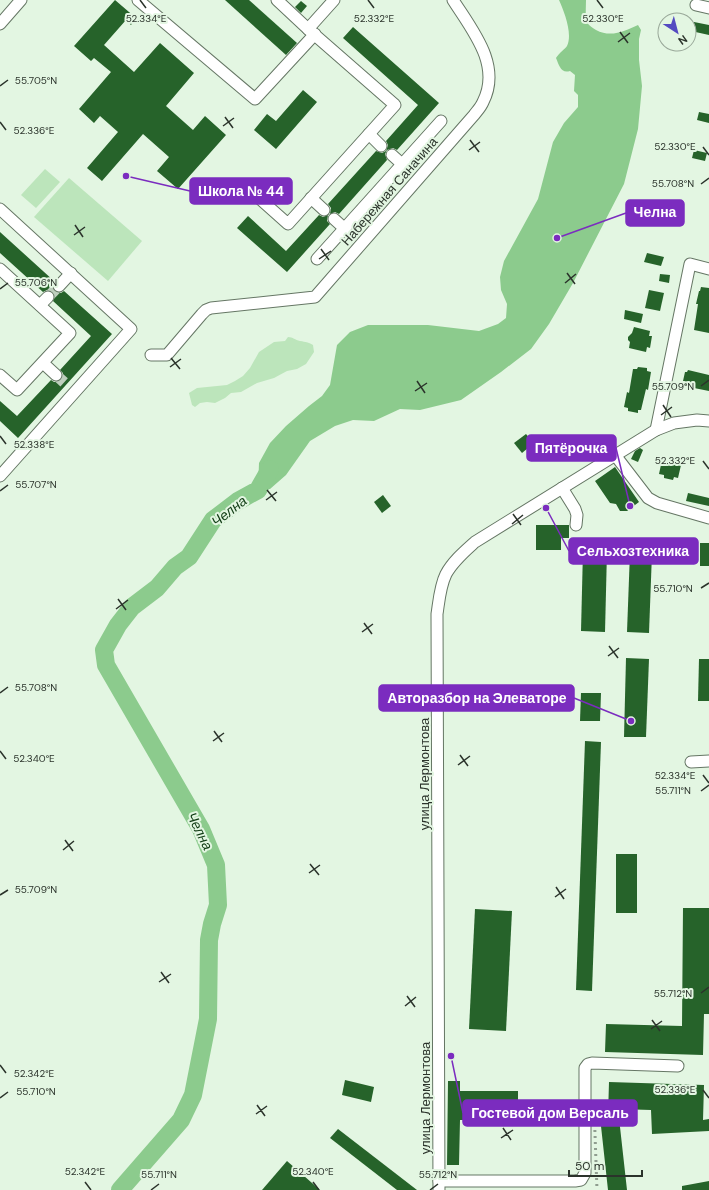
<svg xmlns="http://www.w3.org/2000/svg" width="709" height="1190" font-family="'DM Sans',sans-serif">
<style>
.green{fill:#bce5bb}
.water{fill:#8ccb8d}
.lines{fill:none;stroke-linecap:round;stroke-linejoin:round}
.river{stroke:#8ccb8d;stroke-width:18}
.building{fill:#26632a}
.minor-tunnel{stroke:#becfbd;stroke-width:11;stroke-dasharray:11 5.5;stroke-linecap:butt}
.minor-casing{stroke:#657664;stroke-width:13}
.minor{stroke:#fff;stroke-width:11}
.rail{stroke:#8f9d8f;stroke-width:3;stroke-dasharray:2 4;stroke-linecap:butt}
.ticks{fill:none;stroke:#2b332b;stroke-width:1.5}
.labels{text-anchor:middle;stroke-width:4;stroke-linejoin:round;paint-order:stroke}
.street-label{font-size:13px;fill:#2b332b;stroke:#e3f6e2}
.water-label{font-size:14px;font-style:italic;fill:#0f3b13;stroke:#e3f6e2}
.ticks-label{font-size:10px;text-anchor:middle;fill:#2b332b;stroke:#e3f6e2;stroke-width:4;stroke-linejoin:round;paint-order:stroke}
.leader{fill:none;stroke:#7b2cbf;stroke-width:1.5}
.callout-dot{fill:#7b2cbf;stroke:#e3f6e2;stroke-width:1.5}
.callout{fill:#7b2cbf;stroke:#7b2cbf;stroke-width:1.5}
.callout-label{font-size:14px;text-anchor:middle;font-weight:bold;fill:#fff}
</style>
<rect width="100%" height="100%" fill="#e3f6e2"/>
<g class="green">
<polygon points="45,169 60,182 36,208 21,195"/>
<polygon points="69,178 142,241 108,281 34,217"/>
<path d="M 288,337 C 293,337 295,340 300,341 C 306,342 308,342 313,345 L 314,352 L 306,364 L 297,369 L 287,371 L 274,378 L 257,383 L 241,392 L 231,393 L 225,398 L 215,403 L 207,402 L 200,403 L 195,407 L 192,405 L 189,393 L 197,388 L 227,385 L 235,381 L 243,376 L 250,368 L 259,352 L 274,342 L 285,341 Z"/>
</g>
<path class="water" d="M 559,0 L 586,0 C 586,7 585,16 587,22 C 589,26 593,28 596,30 C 611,38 625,31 638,25 L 641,30 L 639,39 L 639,60 L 642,86 L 638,129 L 624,184 L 573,283 L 549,324 L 531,349 L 501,372 L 461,400 L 420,410 L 400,409 L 374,421 L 353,420 L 335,426 L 310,441 L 286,475 L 270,489 L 258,490 L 259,463 L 270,443 L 286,426 L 309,406 L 322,396 L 330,385 L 337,345 L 350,332 L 368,325 L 428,325 L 479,331 L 498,324 L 506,318 L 507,304 L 501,290 L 500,277 L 504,261 L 538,199 L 553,142 L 564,123 L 578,107 L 578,95 L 574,91 L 575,75 L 570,71 C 561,74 559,65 556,58 C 559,53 565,49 567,46 C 573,34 564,11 559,0 Z"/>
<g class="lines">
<polyline class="river" points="120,1190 181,1120 193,1095 208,1019 209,940 212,924 218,905 216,865 201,829 106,665 104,650 118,625 132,607 157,588 175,567 189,557 213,520 238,501 258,490 270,469"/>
</g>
<g class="building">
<polygon points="115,0 136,18 131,25 126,20 104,45 134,72 160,43 194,73 166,106 193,130 205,116 226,135 178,189 157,171 169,157 143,134 102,181 87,168 118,132 100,116 94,123 79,109 111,72 94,58 91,61 74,46"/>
<polygon points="225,0 249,0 297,43 286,55"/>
<polygon points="301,1 307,6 301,13 295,7"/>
<polygon points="694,22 709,25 709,35 691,31"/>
<polygon points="353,27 439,103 397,150 393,148 387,150 385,154 387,160 339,214 335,212 330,214 331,208 328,204 376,151 382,153 386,151 388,145 386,141 418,105 343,38"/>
<polygon points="303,90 317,102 276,149 254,130 267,114 276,121"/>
<polygon points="699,112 709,114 709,123 697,120"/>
<polygon points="694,150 707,153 705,161 692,158"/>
<polygon points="319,215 323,217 328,215 327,221 330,224 287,272 237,228 248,216 286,251"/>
<polygon points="0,232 54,281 52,284 52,288 55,291 61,293 64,291 112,334 18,438 0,421 0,401 17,416 51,380 54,382 58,382 61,379 63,373 60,370 91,336 53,301 55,296 53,292 47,290 43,292 0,253"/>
<polygon points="647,253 664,257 661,266 644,262"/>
<polygon points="660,274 670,275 669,283 659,281"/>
<polygon points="701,287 709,288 709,333 694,330 698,304 696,304 699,291 700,291"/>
<polygon points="649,290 664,293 660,311 645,308"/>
<polygon points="625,310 643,314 641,323 624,319"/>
<polygon points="634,327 650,331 649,336 652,336 650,348 647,347 646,352 629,348 630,342 628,340 628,337 632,333"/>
<polygon points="638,367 647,368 647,371 651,372 648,390 646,389 641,410 638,410 638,413 628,411 628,408 624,407 627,392 629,393 633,369 637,369"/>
<polygon points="688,370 709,375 709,391 684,386 685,381 683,381 685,372 687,372"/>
<polygon points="526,434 534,443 522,453 514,443"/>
<polygon points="640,448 643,450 638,462 631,459 635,451"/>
<polygon points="662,460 681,465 678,478 674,477 673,480 664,478 664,475 659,474"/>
<polygon points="615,467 639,502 627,511 620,511 616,504 610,503 595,481"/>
<polygon points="688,493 709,498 709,506 686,501"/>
<polygon points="383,495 391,506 382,513 374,502"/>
<polygon points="536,525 569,525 569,538 561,538 561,550 536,550"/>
<rect x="700" y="543" width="9" height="23"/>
<polygon points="583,550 607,551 605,632 581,631"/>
<polygon points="630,552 652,553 649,633 627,632"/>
<polygon points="626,658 649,659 646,737 624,737"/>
<polygon points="699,659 709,659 709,701 698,701"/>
<polygon points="581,693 601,693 600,721 580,721"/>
<polygon points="585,741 601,742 592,991 576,990"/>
<rect x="616" y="854" width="21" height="59"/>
<polygon points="683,908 709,908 709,1014 704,1014 703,1055 605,1052 606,1024 682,1026"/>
<polygon points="475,909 512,911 506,1031 469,1029"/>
<polygon points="345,1080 374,1087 371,1102 342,1095"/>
<polygon points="448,1081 460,1081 460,1091 518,1091 518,1120 460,1120 459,1165 447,1165"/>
<polygon points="609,1082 704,1085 703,1120 709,1119 709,1131 652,1134 651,1110 618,1109 627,1190 608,1190 600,1117 608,1116"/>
<polygon points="338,1129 417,1190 397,1190 330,1138"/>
<polygon points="287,1161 320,1190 262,1190"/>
<polygon points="709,1181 709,1190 682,1190 682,1186"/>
</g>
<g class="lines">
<g class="minor-tunnel">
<polyline points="48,297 59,286"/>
<polyline points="56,375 67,385"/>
</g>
<defs>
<g id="minor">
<polyline points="138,0 255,99 315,34"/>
<polyline points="277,0 308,29"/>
<polyline points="696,5 709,8"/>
<polyline points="0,24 21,0"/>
<polyline points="369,134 381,146"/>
<polyline points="392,155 402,164"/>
<polyline points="311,198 324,210"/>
<polyline points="260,199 288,224 395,105 308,29 334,0"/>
<polyline points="0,209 131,329 0,476"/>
<polyline points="334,219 345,229"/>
<polyline points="317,259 441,121"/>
<polyline points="0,269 70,333 17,390 0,375"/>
<polyline points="59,286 71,273"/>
<polyline points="40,305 48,297"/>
<path d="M 151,355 L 167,355 L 202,314 L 206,310 L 211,308 L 315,297 L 474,115 C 477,111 481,107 483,102 C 502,65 472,30 453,0"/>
<polyline points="43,363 56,375"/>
<polyline points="656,430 690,264 709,269"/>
<polyline points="615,455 648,498 657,503 709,518"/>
<polyline points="562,488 575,509 577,515 576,525"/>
<polyline points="691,762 709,761"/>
<polyline points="439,1181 575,1181 581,1180 585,1173 585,1068 588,1064 592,1063 678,1066"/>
<path d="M 439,1190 L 437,614 C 439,601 440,586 446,574 C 453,561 465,551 475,542 L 656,430 L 674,423 L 697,420 L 709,421"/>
</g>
</defs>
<use href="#minor" class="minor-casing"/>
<use href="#minor" class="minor"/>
<polyline class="rail" points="594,1106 597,1190"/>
</g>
<path class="ticks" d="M 140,0 L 146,8M 368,0 L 374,8M 597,0 L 603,8M 620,32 L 628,43M 618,42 L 630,33M 0,86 L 8,80M 225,117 L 233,128M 0,122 L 6,130M 223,126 L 234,118M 470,140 L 479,152M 703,147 L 709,155M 469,150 L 480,142M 701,184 L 709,178M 75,225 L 83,237M 74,235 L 85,227M 321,249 L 329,260M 319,259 L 331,251M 567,273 L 575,284M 565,283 L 576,274M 0,289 L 8,283M 171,358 L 180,369M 170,367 L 181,359M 417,381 L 425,393M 701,386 L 709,380M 415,391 L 427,383M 663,405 L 671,417M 661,415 L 672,407M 0,436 L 6,444M 703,461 L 709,469M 267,490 L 276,501M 0,491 L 8,485M 266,500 L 277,492M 513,514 L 521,525M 512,524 L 523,515M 701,588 L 709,583M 118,599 L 126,610M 116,609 L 128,600M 364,623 L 372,634M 362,632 L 373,624M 609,646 L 618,658M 608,656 L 619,648M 0,693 L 8,687M 214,731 L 222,742M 213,741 L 224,733M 0,751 L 6,759M 460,755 L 468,766M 458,765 L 470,756M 703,775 L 709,783M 701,791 L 709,785M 65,840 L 73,851M 63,850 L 74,841M 310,864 L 319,875M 309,873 L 320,865M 556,887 L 564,899M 0,895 L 8,890M 555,897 L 566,889M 161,972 L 169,983M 159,982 L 171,974M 701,993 L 709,987M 407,996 L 415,1007M 405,1006 L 416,997M 652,1020 L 660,1031M 651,1029 L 662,1021M 0,1065 L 6,1073M 703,1090 L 709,1098M 0,1098 L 8,1092M 257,1105 L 265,1116M 256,1114 L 267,1106M 503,1128 L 511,1140M 501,1138 L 513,1130M 85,1182 L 91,1190M 313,1182 L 319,1190M 151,1190 L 159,1184M 430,1190 L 438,1184"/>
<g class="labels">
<g class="street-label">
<text transform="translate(389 191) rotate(-49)" y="5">Набережная Саначина</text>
<text transform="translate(424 774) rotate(-90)" y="5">улица Лермонтова</text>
<text transform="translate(425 1098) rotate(-90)" y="5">улица Лермонтова</text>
</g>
<g class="water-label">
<text transform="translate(229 511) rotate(-38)" y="5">Челна</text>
<text transform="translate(200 831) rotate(63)" y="5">Челна</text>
</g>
</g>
<g class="ticks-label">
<text x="146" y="22">52.334°E</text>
<text x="374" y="22">52.332°E</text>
<text x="603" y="22">52.330°E</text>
<text x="36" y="84">55.705°N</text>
<text x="34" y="134">52.336°E</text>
<text x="675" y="150">52.330°E</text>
<text x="673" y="187">55.708°N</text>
<text x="36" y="286">55.706°N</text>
<text x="673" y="390">55.709°N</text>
<text x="34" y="448">52.338°E</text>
<text x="675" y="464">52.332°E</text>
<text x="36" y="488">55.707°N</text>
<text x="673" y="592">55.710°N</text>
<text x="36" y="691">55.708°N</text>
<text x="34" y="762">52.340°E</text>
<text x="675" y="779">52.334°E</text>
<text x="673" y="794">55.711°N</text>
<text x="36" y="893">55.709°N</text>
<text x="673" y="997">55.712°N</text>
<text x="34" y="1077">52.342°E</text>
<text x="675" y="1093">52.336°E</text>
<text x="36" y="1095">55.710°N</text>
<text x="85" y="1175">52.342°E</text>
<text x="313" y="1175">52.340°E</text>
<text x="159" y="1178">55.711°N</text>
<text x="438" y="1178">55.712°N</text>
</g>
<path class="leader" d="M126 176L190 191M557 238L626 213M630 506L616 448M546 508L569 551M631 721L574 698M451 1056L463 1113"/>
<g class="callout-dot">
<circle cx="126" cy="176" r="4"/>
<circle cx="557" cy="238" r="4"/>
<circle cx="630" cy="506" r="4"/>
<circle cx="546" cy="508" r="4"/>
<circle cx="631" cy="721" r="4"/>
<circle cx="451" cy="1056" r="4"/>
</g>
<g class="callout">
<rect x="190" y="178" width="102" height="26" rx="4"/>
<rect x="626" y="200" width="58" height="26" rx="4"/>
<rect x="527" y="435" width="89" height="26" rx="4"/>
<rect x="569" y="538" width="129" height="26" rx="4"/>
<rect x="379" y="685" width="195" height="26" rx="4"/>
<rect x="463" y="1100" width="174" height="26" rx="4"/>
</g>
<g class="callout-label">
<text x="241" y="196">Школа № 44</text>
<text x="655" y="217">Челна</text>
<text x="571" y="453">Пятёрочка</text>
<text x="633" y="556">Сельхозтехника</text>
<text x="477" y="703">Авторазбор на Элеваторе</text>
<text x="550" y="1118">Гостевой дом Версаль</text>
</g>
<g transform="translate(677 32) rotate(144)"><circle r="19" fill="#e3f6e2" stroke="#99a899"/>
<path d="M0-3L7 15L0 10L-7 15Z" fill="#544ac1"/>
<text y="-6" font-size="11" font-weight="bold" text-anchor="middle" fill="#2b332b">N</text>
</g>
<path d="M569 1170v6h73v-6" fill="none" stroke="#2b332b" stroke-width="2"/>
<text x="575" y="1170" font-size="12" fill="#2b332b" stroke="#e3f6e2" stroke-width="3" paint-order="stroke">50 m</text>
</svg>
